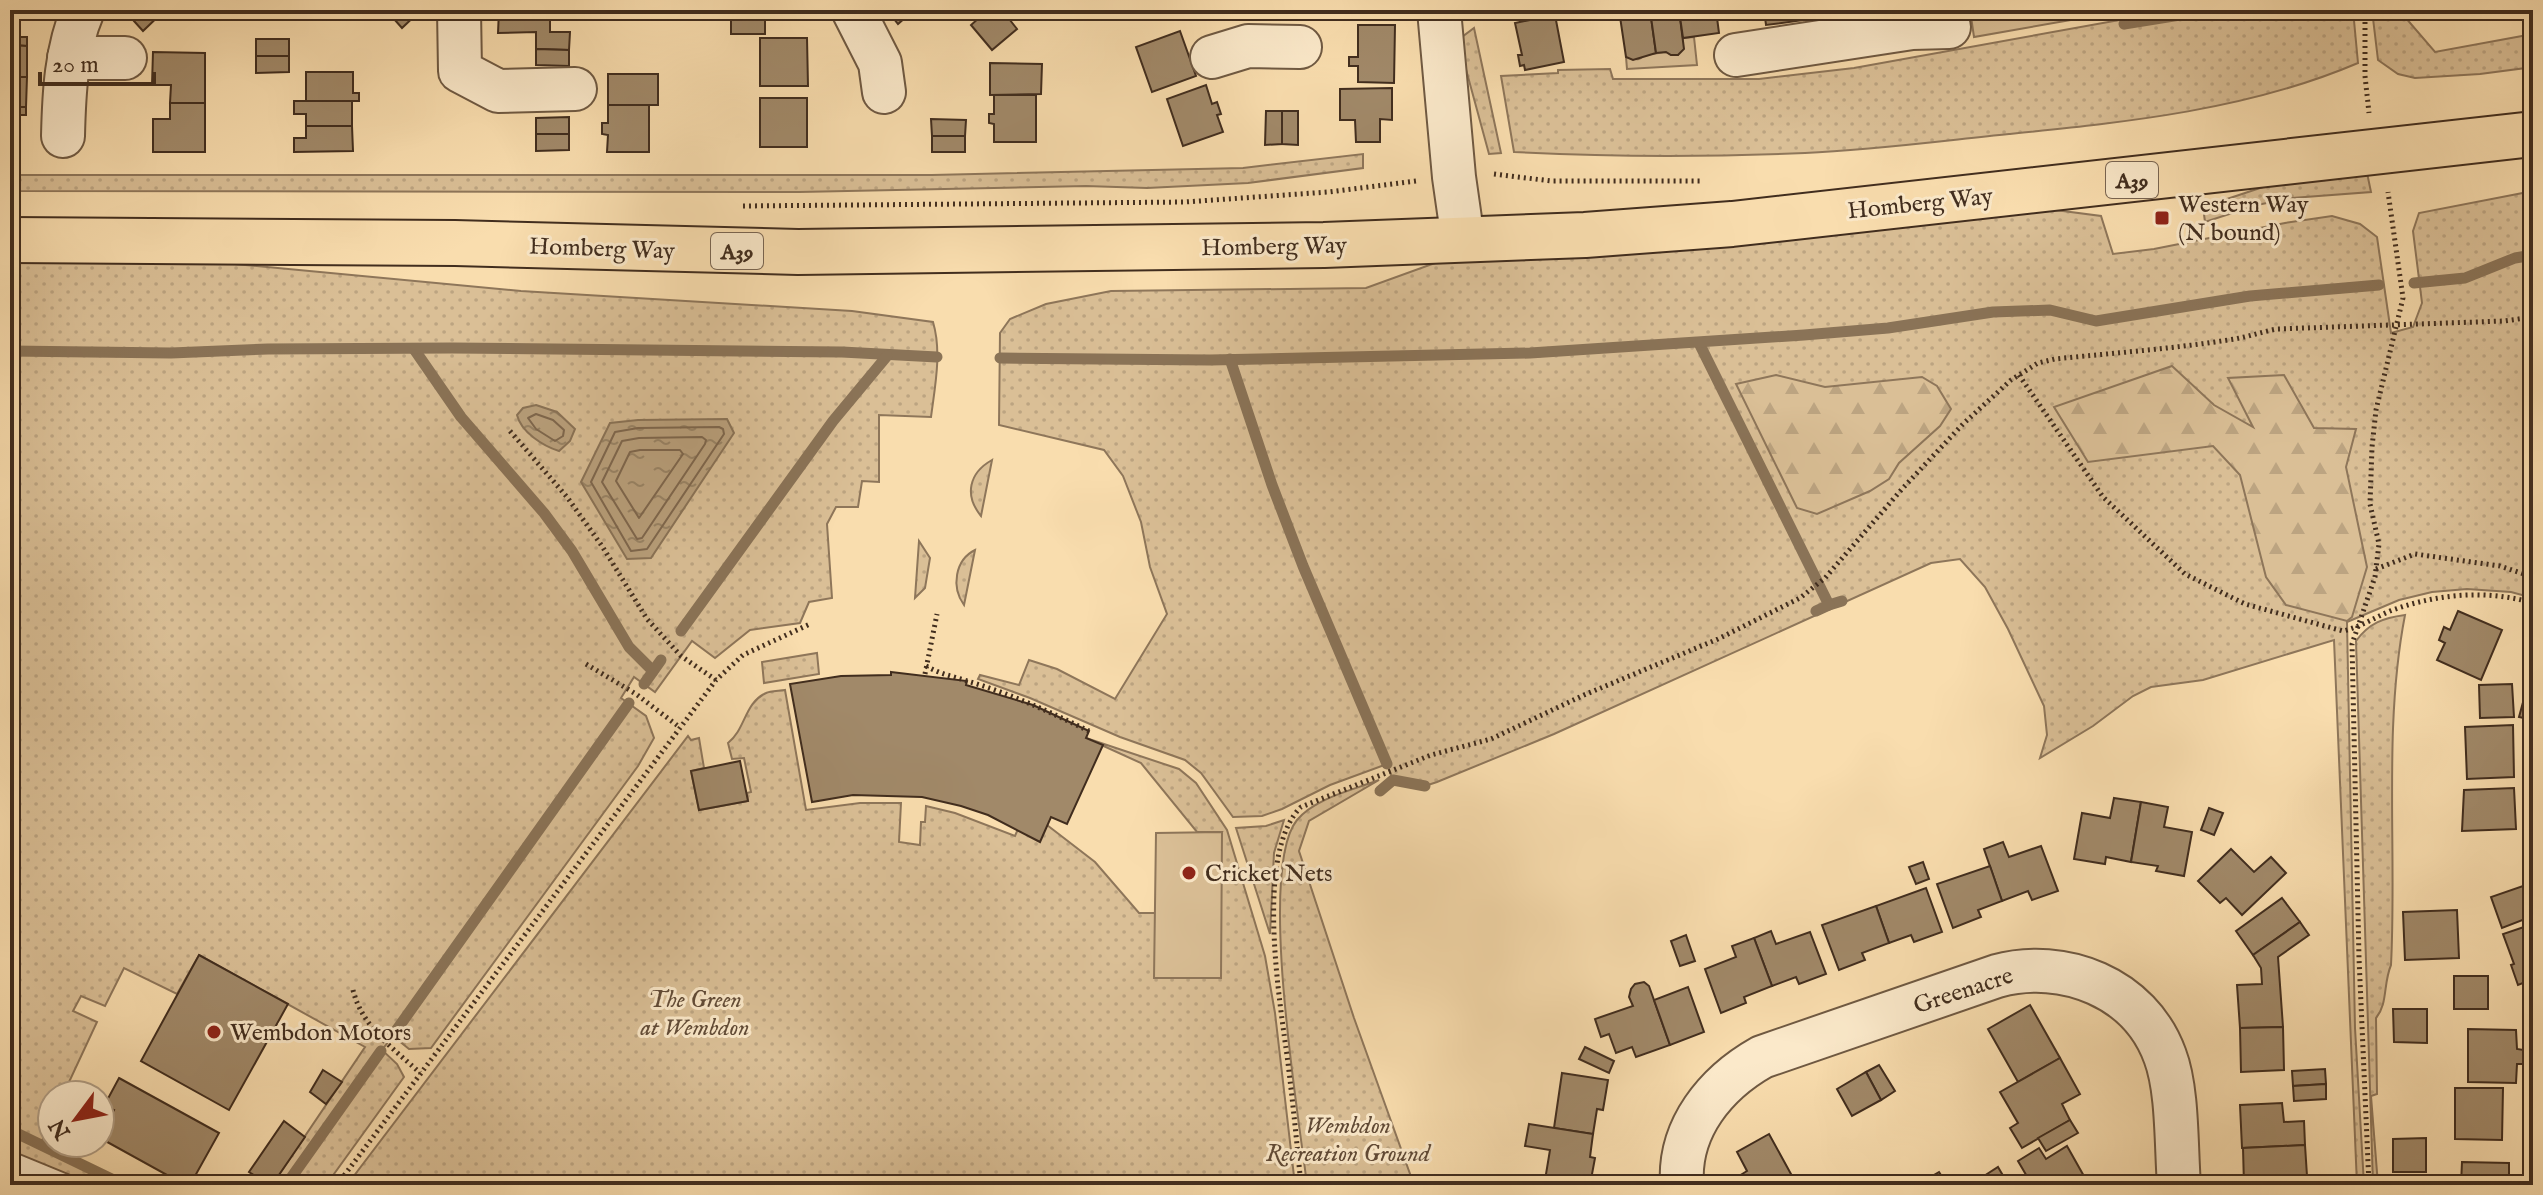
<svg xmlns="http://www.w3.org/2000/svg" width="2543" height="1195" font-family="'IM FELL English',serif">
<style>
.grass{fill:url(#grass-dots);stroke:#8e765a;stroke-width:2}
.forest{fill:url(#forest-firs);stroke:#8e765a;stroke-width:2}
.garden{fill:#dabf96;stroke:#8e765a;stroke-width:2}
.water{fill:url(#water-ripples);stroke:#8a7357;stroke-width:2}
.lines{fill:none;stroke-linecap:round;stroke-linejoin:round}
.shore{stroke:#7e674e;stroke-width:2}
.stream{stroke:#8a7357;stroke-width:11}
.building{fill:#a18969;stroke:#412d1e;stroke-width:2}
.lane-casing{stroke:#6f5942;stroke-width:24}
.street-casing{stroke:#6f5942;stroke-width:46}
.primary-casing{stroke:#412d1e;stroke-width:48}
.path{stroke:#412d1e;stroke-width:5;stroke-dasharray:2 4;stroke-linecap:butt}
.lane{stroke:#fbe9ca;stroke-width:20}
.street{stroke:#fbe9ca;stroke-width:42}
.primary{stroke:#f9ddae;stroke-width:44}
.poi-dot{fill:#8f2418;stroke:#fbe9ca;stroke-width:3}
.labels{text-anchor:middle;stroke-width:6;stroke-linejoin:round;paint-order:stroke}
.shield{fill:#fbe9ca;stroke:#796552;stroke-width:2}
.shield-label{font-size:22px;font-weight:bold;fill:#412d1e}
.street-label{font-size:24px;fill:#412d1e;stroke:#fbe9ca}
.poi-label{font-size:24px;fill:#412d1e;stroke:#fbe9ca;text-anchor:start}
.park-label{font-size:24px;font-style:italic;fill:#604a36;stroke:#fbe9ca}
</style>
<defs>
<pattern id="grass-dots" width="8" height="8" patternUnits="userSpaceOnUse" patternTransform="scale(2)"><rect width="8" height="8" fill="#dabf96"/><path d="M2 2h.1M6 6h.1" fill="none" stroke="#bca481" stroke-width="1.8" stroke-linecap="round"/></pattern>
<pattern id="forest-firs" width="22" height="20" patternUnits="userSpaceOnUse" patternTransform="scale(2)"><rect width="22" height="20" fill="#dabf96"/><path d="M5 1l3.5 6h-7zM16 11l3.5 6h-7z" fill="#bca481"/></pattern>
<pattern id="water-ripples" width="26" height="14" patternUnits="userSpaceOnUse" patternTransform="scale(2)"><rect width="26" height="14" fill="#baa17d"/><path d="M2 4q2-2 4 0t4 0M15 11q2-2 4 0t4 0" fill="none" stroke="#998466"/></pattern>
</defs>
<rect width="100%" height="100%" fill="#f9ddae"/>
<filter id="stains"><feTurbulence type="fractalNoise" baseFrequency=".0025" numOctaves="4"/><feColorMatrix values="0 0 0 0 .2 0 0 0 0 .09 0 0 0 0 .02 0 0 0 .5 -.17"/></filter>
<radialGradient id="worn" r=".72"><stop offset=".6" stop-color="#630" stop-opacity="0"/><stop offset="1" stop-color="#630" stop-opacity=".3"/></radialGradient>
<g class="grass">
<path d="M 2175,10 L 2353,10 L 2358,63 C 2248,110 2127,122 2009,134 C 1941,141 1873,150 1805,153 C 1708,157 1611,157 1514,152 L 1501,76 L 1558,73 L 1558,70 L 1610,69 L 1613,79 L 1759,79 L 1854,68 Z"/>
<polygon points="2372,10 2399,10 2435,52 2533,34 2533,67 2480,74 2415,78 2398,74 2378,60"/>
<polygon points="1474,28 1501,153 1489,154 1458,40"/>
<polygon points="1363,154 1363,168 1248,183 1147,188 1086,186 799,192 10,191 10,175 932,175 1243,168"/>
<polygon points="2366,168 2371,192 2292,198 2257,205 2205,222 2203,207 2275,183"/>
<polygon points="2533,191 2533,598 2511,592 2467,589 2432,592 2399,600 2347,622 2355,1028 2364,1185 2357,1185 2334,640 2203,680 2151,687 2133,696 2093,726 2040,758 2047,735 2044,706 2008,629 1985,587 1960,559 1931,563 1554,734 1437,782 1425,786 1393,780 1387,764 1330,785 1282,809 1262,816 1233,817 1201,773 1185,760 1120,737 1030,698 978,679 980,675 1019,685 1029,660 1057,669 1115,699 1167,614 1150,567 1141,522 1123,476 1104,450 999,425 1000,333 1010,319 1046,304 1111,291 1366,288 1446,259 2040,208 2101,216 2113,254 2154,249 2285,223 2332,216 2360,224 2377,237 2391,333 2413,327 2422,303 2413,231 2419,213"/>
<path d="M 203,261 L 521,291 L 852,311 L 933,322 C 942,352 935,386 931,417 L 879,415 L 879,482 L 862,481 L 858,507 L 836,507 L 827,524 L 832,598 L 809,602 L 800,623 L 750,630 L 715,658 L 692,641 L 655,692 L 634,677 L 621,698 L 646,716 L 654,738 L 638,766 L 431,1048 L 409,1049 L 393,1036 L 382,1050 L 397,1064 L 404,1077 L 326,1185 L 272,1185 L 365,1047 L 199,955 L 177,994 L 124,968 L 105,1006 L 81,996 L 73,1011 L 97,1022 L 63,1095 L 52,1095 L 52,1118 L 41,1143 L 122,1185 L 10,1185 L 10,262 Z"/>
<path d="M 992,460 L 981,516 C 964,495 969,473 992,460 Z"/>
<polygon points="919,541 930,558 925,588 915,598"/>
<path d="M 975,550 L 964,605 C 951,587 955,560 975,550 Z"/>
<path d="M 2405,615 C 2383,729 2397,849 2391,965 C 2383,984 2388,1004 2376,1018 L 2377,1094 L 2371,1096 L 2378,1185 L 2373,1185 L 2356,641 C 2369,623 2383,618 2405,615 Z"/>
<polygon points="817,653 819,674 764,683 762,662"/>
<path d="M 785,690 L 806,810 L 860,803 L 901,803 L 899,842 L 920,845 L 921,822 L 925,822 L 926,806 L 955,813 L 1015,836 L 1018,829 L 1047,825 L 1095,862 L 1139,913 L 1156,913 L 1155,978 L 1222,832 L 1197,832 L 1141,763 L 1086,738 L 1179,769 L 1196,783 L 1227,830 L 1265,956 L 1275,1013 L 1295,1185 L 347,1185 L 688,736 L 691,740 L 699,738 L 704,768 L 691,771 L 699,810 L 748,801 L 747,793 L 751,792 L 744,758 L 732,759 L 728,743 C 746,729 744,703 766,693 C 770,691 779,691 785,690 Z"/>
<path d="M 1379,780 L 1309,821 L 1299,851 L 1354,1018 L 1414,1185 L 1307,1185 C 1299,1117 1257,869 1297,820 C 1315,798 1353,790 1379,780 Z"/>
<polygon points="1284,820 1274,853 1270,934 1236,828 1266,826"/>
</g>
<g class="forest">
<polygon points="2172,366 2214,405 2253,427 2228,378 2284,375 2314,428 2356,429 2346,467 2367,567 2352,617 2347,621 2286,605 2266,577 2240,475 2213,446 2088,462 2054,407"/>
<polygon points="1776,375 1825,387 1922,377 1937,386 1951,409 1940,426 1899,463 1889,479 1870,491 1817,514 1797,508 1736,384"/>
</g>
<g class="garden">
<polygon points="1970,10 2175,10 2112,20 2111,13 1974,37"/>
<path d="M 1694,37 L 1697,65 L 1627,69 L 1626,57 C 1634,56 1636,64 1644,55 L 1666,52 L 1671,55 L 1678,55 L 1683,38 Z"/>
<polygon points="1222,832 1221,978 1154,978 1156,833"/>
</g>
<g class="water">
<path d="M 536,405 L 557,412 L 575,429 L 570,441 L 559,451 C 543,446 521,432 517,415 L 523,408 Z"/>
<polygon points="727,419 734,433 651,558 627,559 581,482 610,423 638,420"/>
</g>
<g class="lines">
<g class="shore">
<polygon points="536,414 553,420 564,430 563,436 555,441 536,429 528,418"/>
<polygon points="719,427 723,429 724,434 647,549 631,551 591,482 615,432 638,428"/>
<polygon points="702,437 706,440 705,444 642,538 637,539 602,482 622,441 639,438"/>
<polygon points="640,450 680,450 683,454 639,518 616,481 630,452"/>
</g>
<g class="stream">
<polyline points="2124,24 2211,10"/>
<polyline points="2414,283 2465,278 2515,258 2533,255"/>
<polyline points="1699,343 1829,605 1842,601"/>
<polyline points="414,349 461,417 544,513 572,551 629,647 653,671"/>
<polyline points="10,351 171,353 268,349 452,348 842,352 937,357"/>
<polyline points="1000,358 1210,360 1530,353 1804,335 1888,328 1993,312 2050,310 2096,321 2250,296 2379,285"/>
<polyline points="1230,359 1272,485 1303,566 1387,764"/>
<polyline points="1816,611 1829,605"/>
<polyline points="681,631 833,421 887,356"/>
<polyline points="644,684 661,660"/>
<polyline points="1380,791 1393,780 1425,786"/>
<polyline points="393,1035 629,703"/>
<polyline points="10,1130 124,1185"/>
<polyline points="286,1185 381,1051"/>
</g>
</g>
<g class="building">
<polygon points="124,10 165,10 143,31"/>
<polygon points="386,10 421,10 402,28"/>
<polygon points="499,10 550,10 550,32 570,32 569,50 536,49 536,32 498,33"/>
<polygon points="731,10 765,10 765,19 731,18"/>
<polygon points="887,10 914,10 898,24"/>
<polygon points="988,10 1002,10 1017,29 992,50 971,25"/>
<polygon points="1518,10 1554,10 1555,15 1520,22"/>
<polygon points="1619,10 1650,10 1656,53 1633,60 1626,57"/>
<polygon points="1650,10 1679,10 1684,49 1678,55 1671,55 1666,52 1656,53"/>
<polygon points="1679,10 1716,10 1719,33 1683,38"/>
<polygon points="1764,10 1803,10 1804,20 1766,25"/>
<polygon points="1803,10 1841,10 1842,15 1804,20"/>
<polygon points="10,15 20,15 20,37 27,37 27,46 10,45"/>
<polygon points="1555,15 1564,62 1525,70 1524,65 1520,66 1518,55 1522,55 1515,23"/>
<polygon points="731,18 765,19 765,34 731,34"/>
<polygon points="1358,25 1395,25 1394,83 1358,82 1358,66 1349,66 1349,57 1358,57"/>
<polygon points="1180,31 1196,76 1152,92 1136,47"/>
<polygon points="760,38 807,38 808,86 760,86"/>
<rect x="256" y="39" width="33" height="17"/>
<polygon points="10,45 27,46 27,77 10,77"/>
<polygon points="536,49 569,50 569,66 536,65"/>
<polygon points="153,52 205,53 205,103 170,103 171,85 152,85"/>
<polygon points="256,56 289,56 289,72 256,73"/>
<polygon points="990,63 1042,64 1041,94 990,95"/>
<polygon points="306,72 353,72 353,93 359,93 359,101 306,101"/>
<rect x="608" y="74" width="50" height="31"/>
<polygon points="10,77 27,77 26,107 10,107"/>
<polygon points="1206,85 1212,104 1217,102 1221,114 1217,115 1223,132 1183,146 1167,99"/>
<polygon points="1392,88 1392,120 1380,119 1380,142 1356,142 1355,120 1340,120 1340,89"/>
<polygon points="994,95 1036,95 1036,142 994,142 994,124 989,123 989,114 994,114"/>
<rect x="760" y="98" width="47" height="49"/>
<polygon points="294,101 352,101 352,126 306,126 306,114 294,114"/>
<polygon points="170,103 205,103 205,152 153,152 153,119 170,119"/>
<polygon points="608,105 649,105 649,152 607,152 608,135 602,134 602,123 608,123"/>
<polygon points="10,107 26,107 26,115 20,115 19,137 10,137"/>
<polygon points="1266,111 1282,111 1282,144 1265,145"/>
<polygon points="1282,111 1298,111 1298,145 1282,144"/>
<polygon points="569,117 569,134 536,134 536,118"/>
<polygon points="931,119 966,120 965,136 932,136"/>
<polygon points="306,126 352,126 353,151 294,152 294,138 306,138"/>
<polygon points="536,134 569,134 569,150 536,151"/>
<rect x="932" y="136" width="33" height="16"/>
<polygon points="2458,611 2502,630 2481,680 2437,660 2445,643 2439,640 2444,627 2450,630"/>
<polygon points="891,672 967,681 966,685 1033,705 1089,731 1086,738 1103,745 1067,824 1051,817 1040,842 988,815 961,806 922,797 853,795 812,802 790,684 841,676 891,675"/>
<polygon points="2512,684 2514,717 2480,718 2479,685"/>
<polygon points="2528,684 2533,685 2533,720 2519,717"/>
<polygon points="2513,725 2514,777 2467,779 2465,727"/>
<polygon points="740,761 748,801 699,810 691,771"/>
<polygon points="2514,788 2516,829 2462,831 2464,790"/>
<polygon points="2114,798 2141,802 2131,862 2106,857 2105,864 2074,859 2082,813 2110,818"/>
<polygon points="2141,802 2168,807 2164,827 2192,832 2184,876 2156,871 2158,866 2131,862"/>
<polygon points="2209,808 2223,813 2214,835 2201,830"/>
<polygon points="2003,842 2009,857 2041,846 2058,891 2032,900 2028,891 2002,901 1984,849"/>
<polygon points="2231,849 2254,872 2271,857 2286,873 2242,915 2226,898 2220,903 2198,881"/>
<polygon points="1923,862 1929,879 1916,884 1909,867"/>
<polygon points="1990,866 2002,901 1978,910 1981,917 1953,928 1937,884"/>
<polygon points="2523,886 2533,916 2502,928 2491,897"/>
<polygon points="1926,888 1942,932 1914,942 1911,935 1889,943 1876,906"/>
<polygon points="2282,898 2300,922 2253,955 2236,931"/>
<polygon points="1876,906 1889,943 1862,953 1865,960 1839,970 1822,925"/>
<polygon points="2457,910 2459,958 2405,960 2403,912"/>
<polygon points="2300,922 2309,935 2278,957 2283,1027 2240,1028 2237,985 2262,984 2261,968 2253,955"/>
<polygon points="2533,924 2533,979 2518,985 2511,965 2514,964 2503,934"/>
<polygon points="1771,931 1776,944 1810,932 1826,974 1799,984 1796,977 1772,986 1754,938"/>
<polygon points="1686,935 1695,961 1680,966 1671,941"/>
<polygon points="1754,938 1772,986 1744,997 1746,1003 1721,1013 1705,969 1736,957 1732,946"/>
<polygon points="199,955 288,1004 229,1110 141,1061"/>
<rect x="2454" y="976" width="34" height="33"/>
<polygon points="1644,982 1649,986 1670,1045 1636,1057 1632,1047 1616,1053 1609,1034 1601,1037 1595,1019 1633,1006 1629,997 1631,989 1635,984"/>
<polygon points="1688,987 1704,1032 1670,1045 1654,1000"/>
<polygon points="2030,1005 2060,1058 2018,1082 1988,1029"/>
<polygon points="2393,1009 2427,1009 2427,1043 2394,1042"/>
<polygon points="2283,1027 2284,1070 2241,1072 2240,1028"/>
<polygon points="2468,1029 2516,1030 2517,1049 2524,1050 2523,1064 2517,1064 2516,1083 2468,1082"/>
<polygon points="1585,1047 1614,1061 1609,1073 1579,1059"/>
<polygon points="2060,1058 2080,1094 2062,1104 2070,1120 2022,1148 2010,1128 2018,1123 2000,1092"/>
<polygon points="1879,1065 1895,1091 1881,1100 1866,1072"/>
<polygon points="2325,1069 2326,1084 2293,1086 2292,1071"/>
<polygon points="323,1070 342,1082 326,1104 310,1092"/>
<polygon points="1866,1072 1881,1100 1852,1116 1837,1089"/>
<polygon points="1562,1073 1608,1080 1603,1110 1597,1109 1593,1134 1554,1128"/>
<polygon points="119,1078 219,1133 190,1185 185,1185 100,1138 114,1110 104,1106"/>
<polygon points="2326,1084 2326,1099 2294,1101 2293,1086"/>
<polygon points="2455,1088 2503,1088 2502,1140 2455,1139"/>
<polygon points="2282,1103 2284,1122 2304,1121 2305,1145 2242,1148 2240,1105"/>
<polygon points="2070,1120 2078,1133 2046,1151 2038,1138"/>
<polygon points="284,1121 305,1137 272,1185 269,1185 249,1172"/>
<polygon points="1529,1124 1593,1134 1590,1157 1595,1158 1590,1185 1545,1180 1550,1150 1525,1146"/>
<polygon points="1769,1134 1797,1185 1737,1185 1734,1179 1747,1171 1737,1152"/>
<polygon points="2426,1138 2426,1172 2393,1172 2393,1139"/>
<polygon points="2305,1145 2307,1176 2290,1177 2290,1185 2244,1185 2243,1148"/>
<polygon points="2067,1146 2085,1178 2073,1185 2032,1185 2018,1161 2039,1148 2046,1159"/>
<polygon points="2462,1162 2509,1163 2509,1182 2516,1183 2517,1185 2461,1185"/>
<polygon points="1998,1167 2005,1179 1996,1185 1990,1185 1984,1176"/>
<polygon points="1939,1172 1946,1183 1926,1185 1924,1181"/>
<polygon points="2085,1178 2090,1185 2073,1185"/>
</g>
<g class="lines">
<defs>
<polyline id="lane" points="10,1162 66,1185"/>
<g id="street">
<polyline points="459,10 460,71 498,91 575,89"/>
<polyline points="853,10 880,63 884,92"/>
<polyline points="1439,10 1454,177 1463,240"/>
<polyline points="1736,55 1912,28 1949,27"/>
<polyline points="1212,57 1248,46 1300,47"/>
<polyline points="69,58 125,58"/>
<path d="M 63,136 C 64,93 66,50 83,10"/>
<path d="M 1682,1185 C 1678,1128 1716,1083 1762,1057 L 1997,976 C 2063,958 2140,987 2165,1056 C 2178,1090 2176,1147 2179,1185"/>
</g>
<polyline id="primary" points="10,240 455,243 798,252 1324,245 1585,235 1732,224 2533,134"/>
</defs>
<use href="#lane" class="lane-casing"/>
<use href="#street" class="street-casing"/>
<use href="#primary" class="primary-casing"/>
<g class="path">
<polyline points="2365,10 2365,76 2369,113"/>
<polyline points="1494,174 1551,181 1703,181"/>
<polyline points="743,206 1185,202 1328,192 1416,181"/>
<path d="M 2019,375 L 2103,497 L 2185,574 L 2245,604 L 2343,631 C 2360,627 2374,618 2390,611 C 2436,594 2485,589 2533,603"/>
<polyline points="510,431 567,497 602,546 647,619 681,656 716,680"/>
<polyline points="2376,569 2415,554 2500,566 2533,577"/>
<polyline points="586,664 636,694 678,726"/>
<path d="M 926,666 C 940,674 952,676 967,681 C 1009,693 1050,712 1089,731"/>
<polyline points="925,674 937,614"/>
<path d="M 353,990 C 362,1027 393,1048 420,1073"/>
<polyline points="337,1185 716,680 743,655 810,624"/>
<path d="M 1301,1185 C 1297,1144 1293,1104 1288,1063 C 1280,1002 1254,853 1301,807 L 1431,755 L 1491,739 L 1584,695 L 1718,639 L 1800,598 L 1825,578 L 1902,489 L 1963,424 L 2011,380 L 2038,363 L 2055,359 C 2113,353 2171,349 2228,340 C 2245,338 2260,332 2277,329 L 2504,321 L 2533,317"/>
<polyline points="2369,1185 2359,958 2352,644 2375,577 2379,544 2370,504 2372,447 2376,410 2403,298 2388,192"/>
</g>
<use href="#lane" class="lane"/>
<use href="#street" class="street"/>
<use href="#primary" class="primary"/>
</g>
<g class="poi-dot">
<rect x="2154" y="210" width="16" height="16" rx="4"/>
<circle cx="1189" cy="873" r="8"/>
<circle cx="214" cy="1032" r="8"/>
</g>
<g class="labels">
<g class="shield">
<rect x="2106" y="162" width="52" height="36" rx="6"/>
<rect x="711" y="233" width="52" height="36" rx="6"/>
</g>
<g class="shield-label">
<text x="2132" y="188">A39</text>
<text x="737" y="259">A39</text>
</g>
<g class="street-label">
<text transform="translate(1920 203) rotate(-6)" y="8">Homberg Way</text>
<text transform="translate(1274 246) rotate(-1)" y="8">Homberg Way</text>
<text transform="translate(602 248) rotate(2)" y="8">Homberg Way</text>
<text transform="translate(1963 990) rotate(-18)" y="8">Greenacre</text>
</g>
<g class="poi-label">
<text x="2178" y="212">Western Way<tspan x="2178" dy="28">(N bound)</tspan></text>
<text x="1205" y="881">Cricket Nets</text>
<text x="230" y="1040">Wembdon Motors</text>
</g>
<g class="park-label">
<text x="695" y="1007">The Green<tspan x="695" dy="28">at Wembdon</tspan></text>
<text x="1348" y="1133">Wembdon<tspan x="1348" dy="28">Recreation Ground</tspan></text>
</g>
</g>
<rect width="2543" height="1195" fill="none" stroke="#f9ddae" stroke-width="40"/>
<rect x="12" y="12" width="2519" height="1171" fill="none" stroke="#412d1e" stroke-width="4"/>
<rect x="20" y="20" width="2503" height="1155" fill="none" stroke="#412d1e" stroke-width="2"/>
<g transform="translate(76 1119) rotate(238)"><circle r="38" fill="#fbe9ca" stroke="#b19e85" stroke-width="2"/>
<path d="M0-6L14 30L0 20L-14 30Z" fill="#8f2418"/>
<text y="-12" font-size="22" font-weight="bold" text-anchor="middle" fill="#412d1e">N</text>
</g>
<path d="M40 72v12h114v-12" fill="none" stroke="#412d1e" stroke-width="4"/>
<text x="52" y="72" font-size="24" fill="#412d1e" stroke="#fbe9ca" stroke-width="6" paint-order="stroke">20 m</text>
<rect width="100%" height="100%" filter="url(#stains)"/>
<rect width="100%" height="100%" fill="url(#worn)"/>
</svg>
